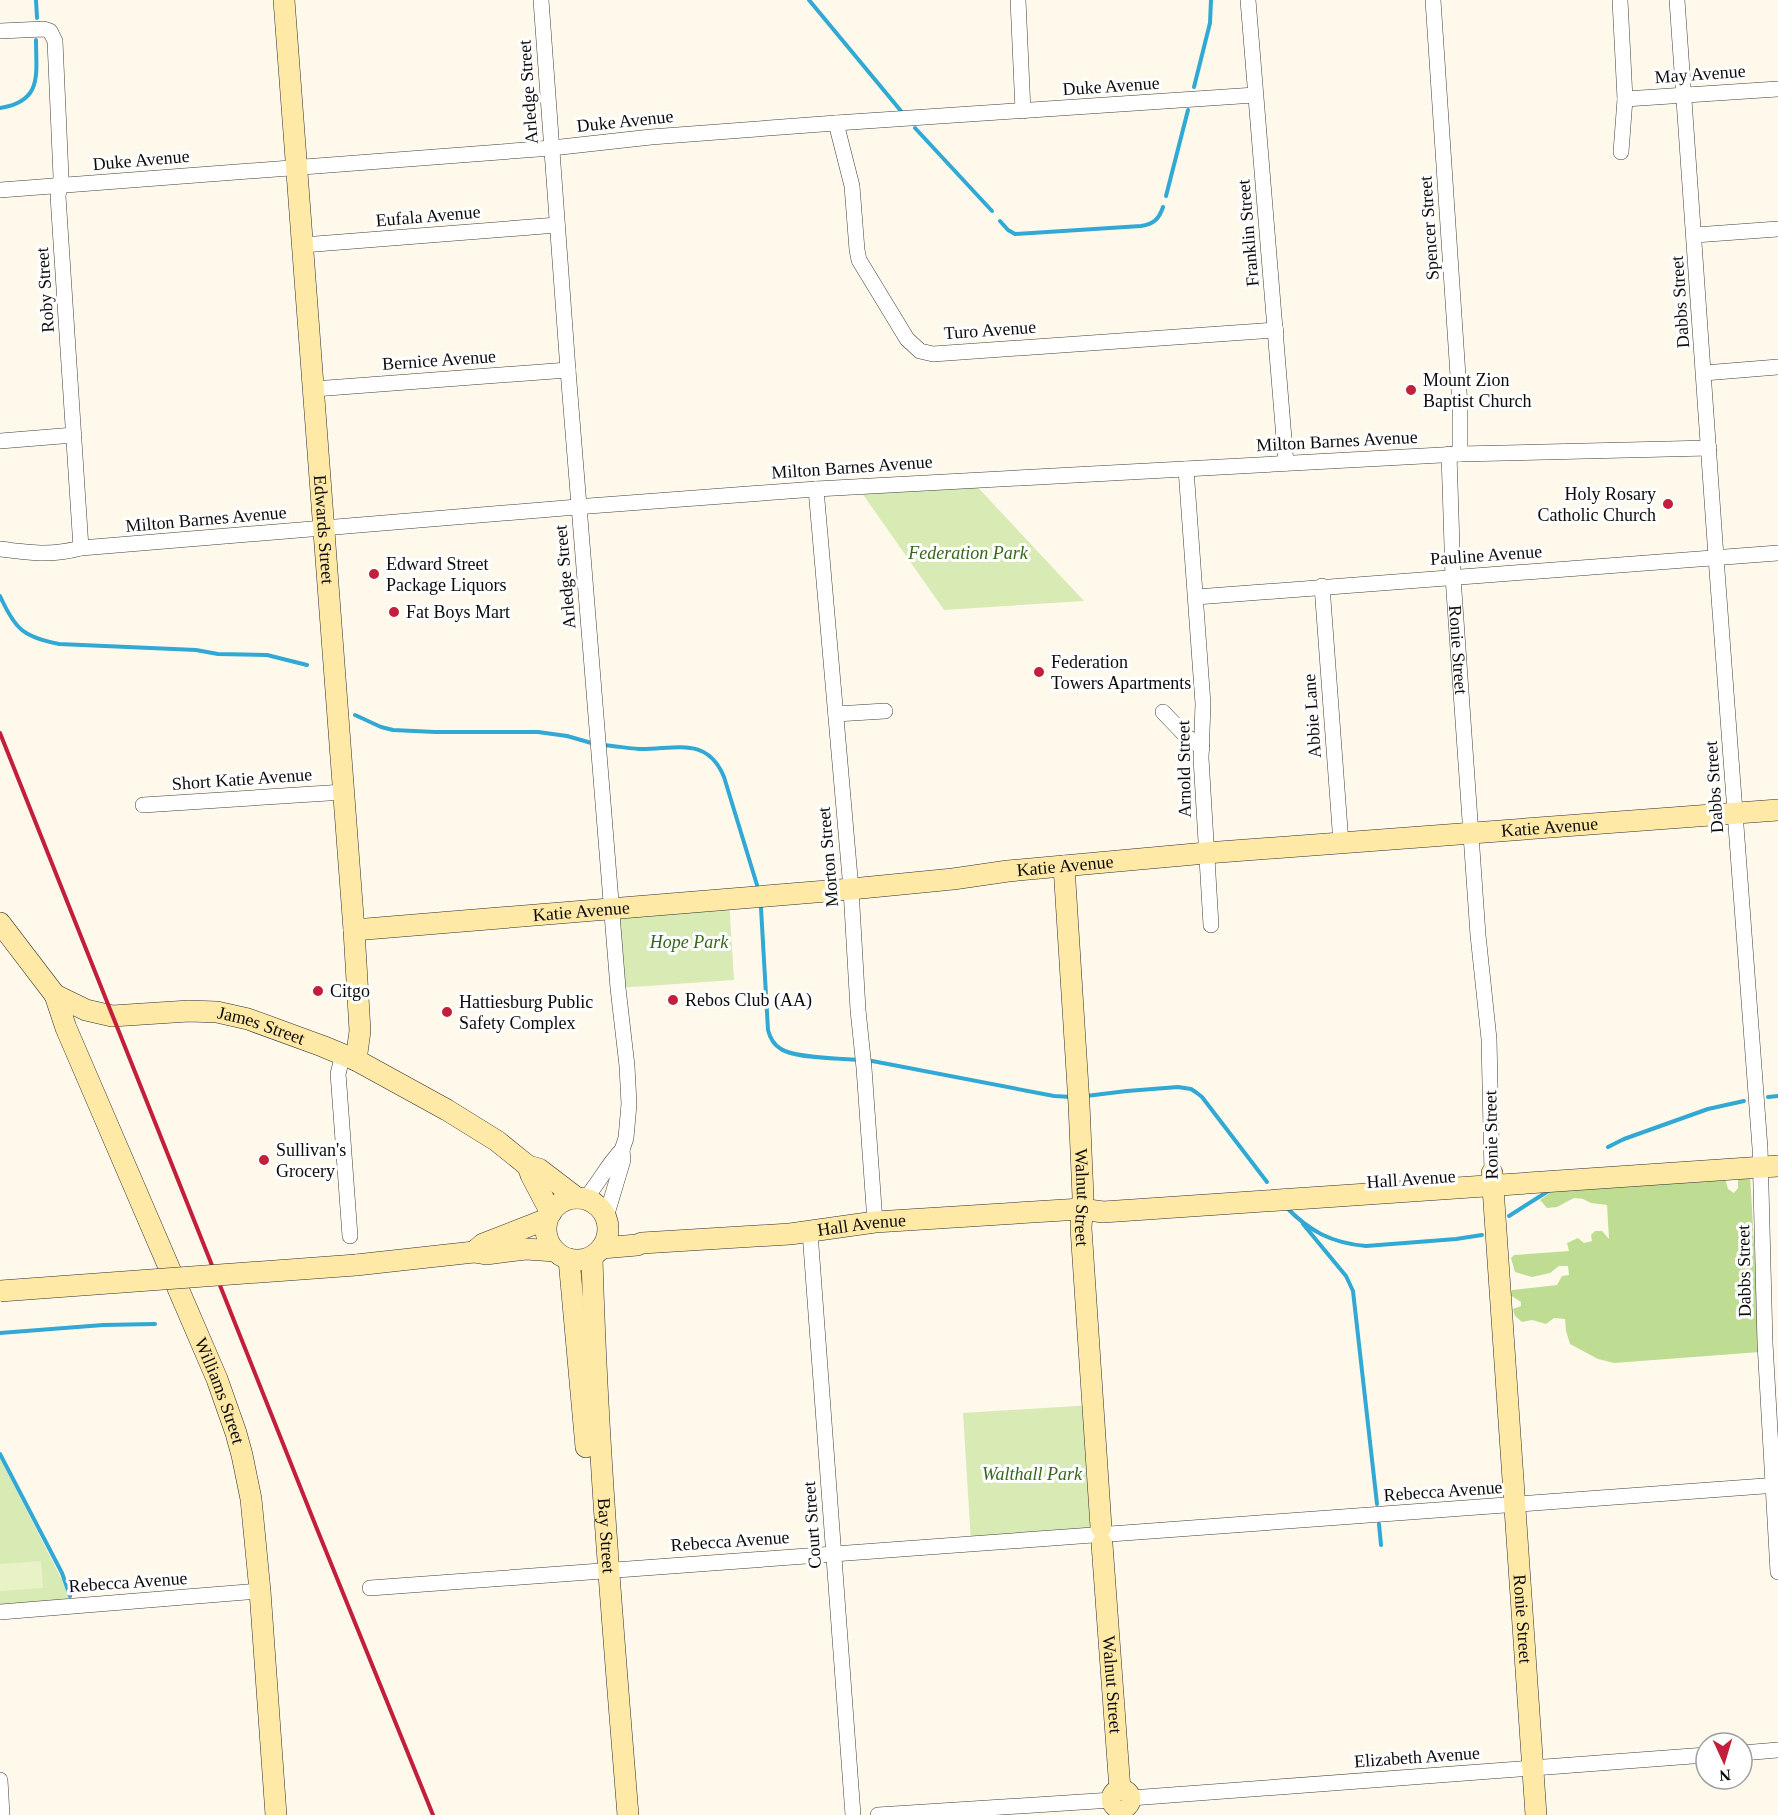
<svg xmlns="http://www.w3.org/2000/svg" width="1778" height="1815" font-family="'Times New Roman',serif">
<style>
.green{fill:#d8ebb4}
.forest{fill:#bedd92}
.pitch{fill:#e9f2c6}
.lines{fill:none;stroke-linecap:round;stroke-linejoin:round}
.stream{stroke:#31a9d4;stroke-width:4}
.street-casing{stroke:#3f3f3f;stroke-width:16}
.secondary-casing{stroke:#2e2e2e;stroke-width:22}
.street{stroke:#fff;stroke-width:15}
.secondary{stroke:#ffe9a7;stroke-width:21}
.rail{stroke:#c31e3c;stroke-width:4}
.secondary-bridge-casing{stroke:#2e2e2e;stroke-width:22;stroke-linecap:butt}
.secondary-bridge{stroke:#ffe9a7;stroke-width:21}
.poi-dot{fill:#c31e3c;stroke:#fff;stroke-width:2}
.labels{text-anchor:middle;stroke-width:6;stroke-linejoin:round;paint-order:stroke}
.street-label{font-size:18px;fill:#0c0c0c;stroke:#fff}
.poi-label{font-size:18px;fill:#0c0c0c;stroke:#fff;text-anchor:start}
.park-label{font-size:18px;font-style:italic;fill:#34671a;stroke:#fff}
</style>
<rect width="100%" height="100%" fill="#fff9ec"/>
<g class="green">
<polygon points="971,480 1084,601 944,610 857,486"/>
<polygon points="729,898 734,980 618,988 612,907"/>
<polygon points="1092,1405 1101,1527 971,1543 963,1413"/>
<polygon points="0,1458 62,1580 69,1600 0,1605"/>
</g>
<polygon class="forest" points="1750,1174 1760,1352 1614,1363 1598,1359 1570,1344 1566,1331 1565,1319 1554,1318 1546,1324 1532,1320 1522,1322 1515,1316 1513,1309 1521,1306 1521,1302 1510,1295 1512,1290 1557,1285 1562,1276 1569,1275 1568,1266 1559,1266 1550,1273 1532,1277 1515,1272 1511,1258 1514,1255 1569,1251 1567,1243 1578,1238 1584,1243 1592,1241 1591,1235 1595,1231 1602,1231 1609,1239 1607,1205 1591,1203 1583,1199 1574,1198 1557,1207 1547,1208 1540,1200 1564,1183 1724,1175 1728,1189 1734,1193 1738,1188 1738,1178"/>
<polygon class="pitch" points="41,1561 43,1588 0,1591 0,1564"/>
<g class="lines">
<g class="stream">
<polyline points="36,0 37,18"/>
<polyline points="809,0 901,111"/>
<polyline points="1194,87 1210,23 1211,0"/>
<path d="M 0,108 C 43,101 36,75 36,40"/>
<polyline points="915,128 992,211"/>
<polyline points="1166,196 1188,110"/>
<path d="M 1000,221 L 1008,230 L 1015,234 L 1141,226 C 1154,224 1159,219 1163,207"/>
<path d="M 0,596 C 15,629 23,637 59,644 L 196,650 L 218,654 L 267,655 L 307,665"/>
<polyline points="355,715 381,727 393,730 435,732 538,732 567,736 595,744"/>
<path d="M 602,745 C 615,746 627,748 639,749 C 674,750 707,735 724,777 L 757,885"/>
<path d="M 761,908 L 768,1030 C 770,1038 774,1045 781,1049 C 794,1058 842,1059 860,1060"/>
<polyline points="867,1060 1054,1096 1072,1097"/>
<polyline points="1086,1096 1127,1091 1178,1087 1191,1089 1197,1093 1202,1097 1267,1182"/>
<polyline points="1768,1097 1778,1096"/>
<polyline points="1608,1147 1624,1139 1708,1109 1744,1101"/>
<path d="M 1285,1206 C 1309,1231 1331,1243 1366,1246 L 1456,1239 L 1482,1235"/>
<polyline points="1509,1216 1550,1190"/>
<polyline points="1303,1224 1346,1276 1353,1291 1377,1504"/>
<polyline points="0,1333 103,1325 155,1324"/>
<polyline points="0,1454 62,1573 70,1596"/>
<polyline points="1379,1524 1381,1545"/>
</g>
<defs>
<g id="street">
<polyline points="541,0 568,370 618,988 627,1066 629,1104 626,1138 622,1150 623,1160 606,1217"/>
<polyline points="1018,0 1023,111"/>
<polyline points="1248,0 1286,463"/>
<polyline points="1433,0 1460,406 1460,454"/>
<polyline points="1620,0 1625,99 1621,152"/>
<polyline points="1677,0 1716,557 1760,1148 1765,1343 1778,1572"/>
<polyline points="0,31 44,29 50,31 55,41 61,177 58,196 81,548"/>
<polyline points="1625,99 1778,89"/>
<polyline points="836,123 852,186 857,250 859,260 907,339 920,351 933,354 1276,330"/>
<polyline points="0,190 552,148 651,137 836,123 1255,95"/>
<polyline points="1695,235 1778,229"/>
<polyline points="303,245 557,225"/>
<polyline points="1704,373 1778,367"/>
<polyline points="314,389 568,370"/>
<polyline points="0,441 74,435"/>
<path id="s1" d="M 1449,454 L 1453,577 L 1478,935 L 1489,1039 L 1492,1173"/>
<polyline points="1186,469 1203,704 1201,758 1211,925"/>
<polyline points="816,489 851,889 858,1010 864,1068 875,1222"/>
<path d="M 0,549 C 29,553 51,556 81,548 L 589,506 L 816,489 L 1460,454 L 1709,448"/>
<polyline points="1322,586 1341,843"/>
<polyline points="1196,597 1778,553"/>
<polyline points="1163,712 1186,736 1202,748"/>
<polyline points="836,714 885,711"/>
<polyline points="143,805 344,792"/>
<polyline points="343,1054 338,1074 339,1086 350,1236"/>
<path d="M 585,1199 C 598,1184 608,1164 622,1150"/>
<polyline points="810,1232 853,1815"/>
<polyline points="1110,1534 1778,1485"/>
<polyline points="370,1588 1093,1535"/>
<polyline points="0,1612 260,1591"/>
<polyline points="1742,1753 1778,1750"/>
<polyline points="0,1780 2,1815"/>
<polyline points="1131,1798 1706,1755"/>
<polyline points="878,1815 1112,1800"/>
</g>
<g id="secondary">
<path id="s2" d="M 284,0 L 354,930 L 360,1031 L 356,1060"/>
<path id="s3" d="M 1064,866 L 1079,1104 L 1083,1197 L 1081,1228 L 1101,1527"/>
<path id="s4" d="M 0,923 L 55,995 L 86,1010 L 112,1016 L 189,1011 L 217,1012 L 248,1019 L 322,1046 L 356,1060 L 447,1110 L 497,1141 L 528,1166 L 539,1169 L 577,1198"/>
<path id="s5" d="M 354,930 L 851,889 L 953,879 L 1008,871 L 1206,853 L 1778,810"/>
<path id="s6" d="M 55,995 L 66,1028 L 217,1379 L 236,1433 L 242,1455 L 251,1499 L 260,1591 L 276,1815"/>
<polyline points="528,1166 531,1175 551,1213"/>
<path id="s7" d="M 1492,1173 L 1536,1815"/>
<circle cx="577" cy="1229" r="31"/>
<path id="s8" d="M 602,1248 L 637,1245 L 642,1243 L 790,1234 L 875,1222 L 1081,1209 L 1103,1212 L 1778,1166"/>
<polyline points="476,1250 483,1244 547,1219"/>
<path id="s9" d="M 592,1257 C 597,1443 613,1629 628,1815"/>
<polyline points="569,1259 586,1447"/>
<polyline points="356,1265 474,1252 486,1254 526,1249 555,1251"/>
<path id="s10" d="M 1102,1544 L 1120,1790"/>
<circle cx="1121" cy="1799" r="9"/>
</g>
</defs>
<use href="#street" class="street-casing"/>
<use href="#secondary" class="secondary-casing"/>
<use href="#street" class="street"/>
<use href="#secondary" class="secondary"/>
<polyline class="rail" points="0,733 317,1529 433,1815"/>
<defs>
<polyline id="secondary-bridge" points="0,1291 356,1265"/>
</defs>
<use href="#secondary-bridge" class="secondary-bridge-casing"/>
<use href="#secondary-bridge" class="secondary-bridge"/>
</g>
<g class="poi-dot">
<circle cx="1411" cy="390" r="6"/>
<circle cx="1668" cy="504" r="6"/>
<circle cx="374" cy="574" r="6"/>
<circle cx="394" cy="612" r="6"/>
<circle cx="1039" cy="672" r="6"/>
<circle cx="318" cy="991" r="6"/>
<circle cx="673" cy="1000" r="6"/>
<circle cx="447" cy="1012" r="6"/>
<circle cx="264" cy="1160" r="6"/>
</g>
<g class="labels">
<g class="street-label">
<text transform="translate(1700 74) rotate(-4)" y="6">May Avenue</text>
<text transform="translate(1111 86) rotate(-4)" y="6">Duke Avenue</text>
<text transform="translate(528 92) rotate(-94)" y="6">Arledge Street</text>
<text transform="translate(625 121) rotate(-6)" y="6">Duke Avenue</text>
<text transform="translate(141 160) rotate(-5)" y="6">Duke Avenue</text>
<text transform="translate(428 216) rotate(-5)" y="6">Eufala Avenue</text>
<text transform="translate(1429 228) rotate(-94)" y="6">Spencer Street</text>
<text transform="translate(1248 233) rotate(-95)" y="6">Franklin Street</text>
<text transform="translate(45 290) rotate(-94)" y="6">Roby Street</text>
<text transform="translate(1680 302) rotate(-94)" y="6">Dabbs Street</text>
<text transform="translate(990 330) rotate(-4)" y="6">Turo Avenue</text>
<text transform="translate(439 360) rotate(-4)" y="6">Bernice Avenue</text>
<text transform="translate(1337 441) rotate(-3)" y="6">Milton Barnes Avenue</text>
<text transform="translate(852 467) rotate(-4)" y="6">Milton Barnes Avenue</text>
<text transform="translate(206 519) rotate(-5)" y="6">Milton Barnes Avenue</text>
<text dy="6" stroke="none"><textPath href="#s2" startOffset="531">Edwards Street</textPath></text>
<text transform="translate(1486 555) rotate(-4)" y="6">Pauline Avenue</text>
<text transform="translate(565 577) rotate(-95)" y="6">Arledge Street</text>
<text dy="6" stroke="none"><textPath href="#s1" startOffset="196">Ronie Street</textPath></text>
<text transform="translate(1312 716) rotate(-94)" y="6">Abbie Lane</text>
<text transform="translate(1184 769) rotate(-91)" y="6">Arnold Street</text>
<text transform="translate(242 779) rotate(-4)" y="6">Short Katie Avenue</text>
<text transform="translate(1714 787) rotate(-94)" y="6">Dabbs Street</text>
<text dy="6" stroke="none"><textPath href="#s5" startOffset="1200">Katie Avenue</textPath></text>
<text transform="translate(828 857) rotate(-95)" y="6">Morton Street</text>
<text dy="6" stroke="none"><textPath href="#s5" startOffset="714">Katie Avenue</textPath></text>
<text dy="6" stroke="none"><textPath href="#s5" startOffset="228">Katie Avenue</textPath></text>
<text dy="6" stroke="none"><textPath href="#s4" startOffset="303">James Street</textPath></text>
<text transform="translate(1491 1135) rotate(-91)" y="6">Ronie Street</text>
<text transform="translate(1411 1179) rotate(-4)" y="6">Hall Avenue</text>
<text dy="6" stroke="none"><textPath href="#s3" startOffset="332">Walnut Street</textPath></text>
<text dy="6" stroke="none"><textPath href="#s8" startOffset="261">Hall Avenue</textPath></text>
<text transform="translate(1744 1271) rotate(-91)" y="6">Dabbs Street</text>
<text dy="6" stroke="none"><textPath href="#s6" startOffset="429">Williams Street</textPath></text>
<text transform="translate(1443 1491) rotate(-4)" y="6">Rebecca Avenue</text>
<text transform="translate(812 1525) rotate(-94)" y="6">Court Street</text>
<text dy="6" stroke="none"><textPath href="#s9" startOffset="279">Bay Street</textPath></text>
<text transform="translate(730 1541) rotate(-4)" y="6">Rebecca Avenue</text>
<text transform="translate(128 1582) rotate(-4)" y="6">Rebecca Avenue</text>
<text dy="6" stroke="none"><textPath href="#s7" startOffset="447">Ronie Street</textPath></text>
<text dy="6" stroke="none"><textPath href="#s10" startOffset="141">Walnut Street</textPath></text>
<text transform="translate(1417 1757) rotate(-4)" y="6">Elizabeth Avenue</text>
</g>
<g class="poi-label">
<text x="1423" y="386">Mount Zion<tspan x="1423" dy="21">Baptist Church</tspan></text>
<text x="1656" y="500" text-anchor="end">Holy Rosary<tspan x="1656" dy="21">Catholic Church</tspan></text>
<text x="386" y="570">Edward Street<tspan x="386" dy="21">Package Liquors</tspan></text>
<text x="406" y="618">Fat Boys Mart</text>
<text x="1051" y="668">Federation<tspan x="1051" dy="21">Towers Apartments</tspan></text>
<text x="330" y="997">Citgo</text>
<text x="685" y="1006">Rebos Club (AA)</text>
<text x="459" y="1008">Hattiesburg Public<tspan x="459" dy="21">Safety Complex</tspan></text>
<text x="276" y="1156">Sullivan's<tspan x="276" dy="21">Grocery</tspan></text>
</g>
<g class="park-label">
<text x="968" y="559">Federation Park</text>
<text x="689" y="948">Hope Park</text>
<text x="1032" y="1480">Walthall Park</text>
</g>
</g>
<g transform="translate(1724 1761) rotate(176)"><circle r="28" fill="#ffffff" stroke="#9e9e9e" stroke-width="1.5"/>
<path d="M0-4.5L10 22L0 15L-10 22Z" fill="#c31e3c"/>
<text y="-9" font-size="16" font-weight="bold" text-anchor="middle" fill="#0c0c0c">N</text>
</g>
</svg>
